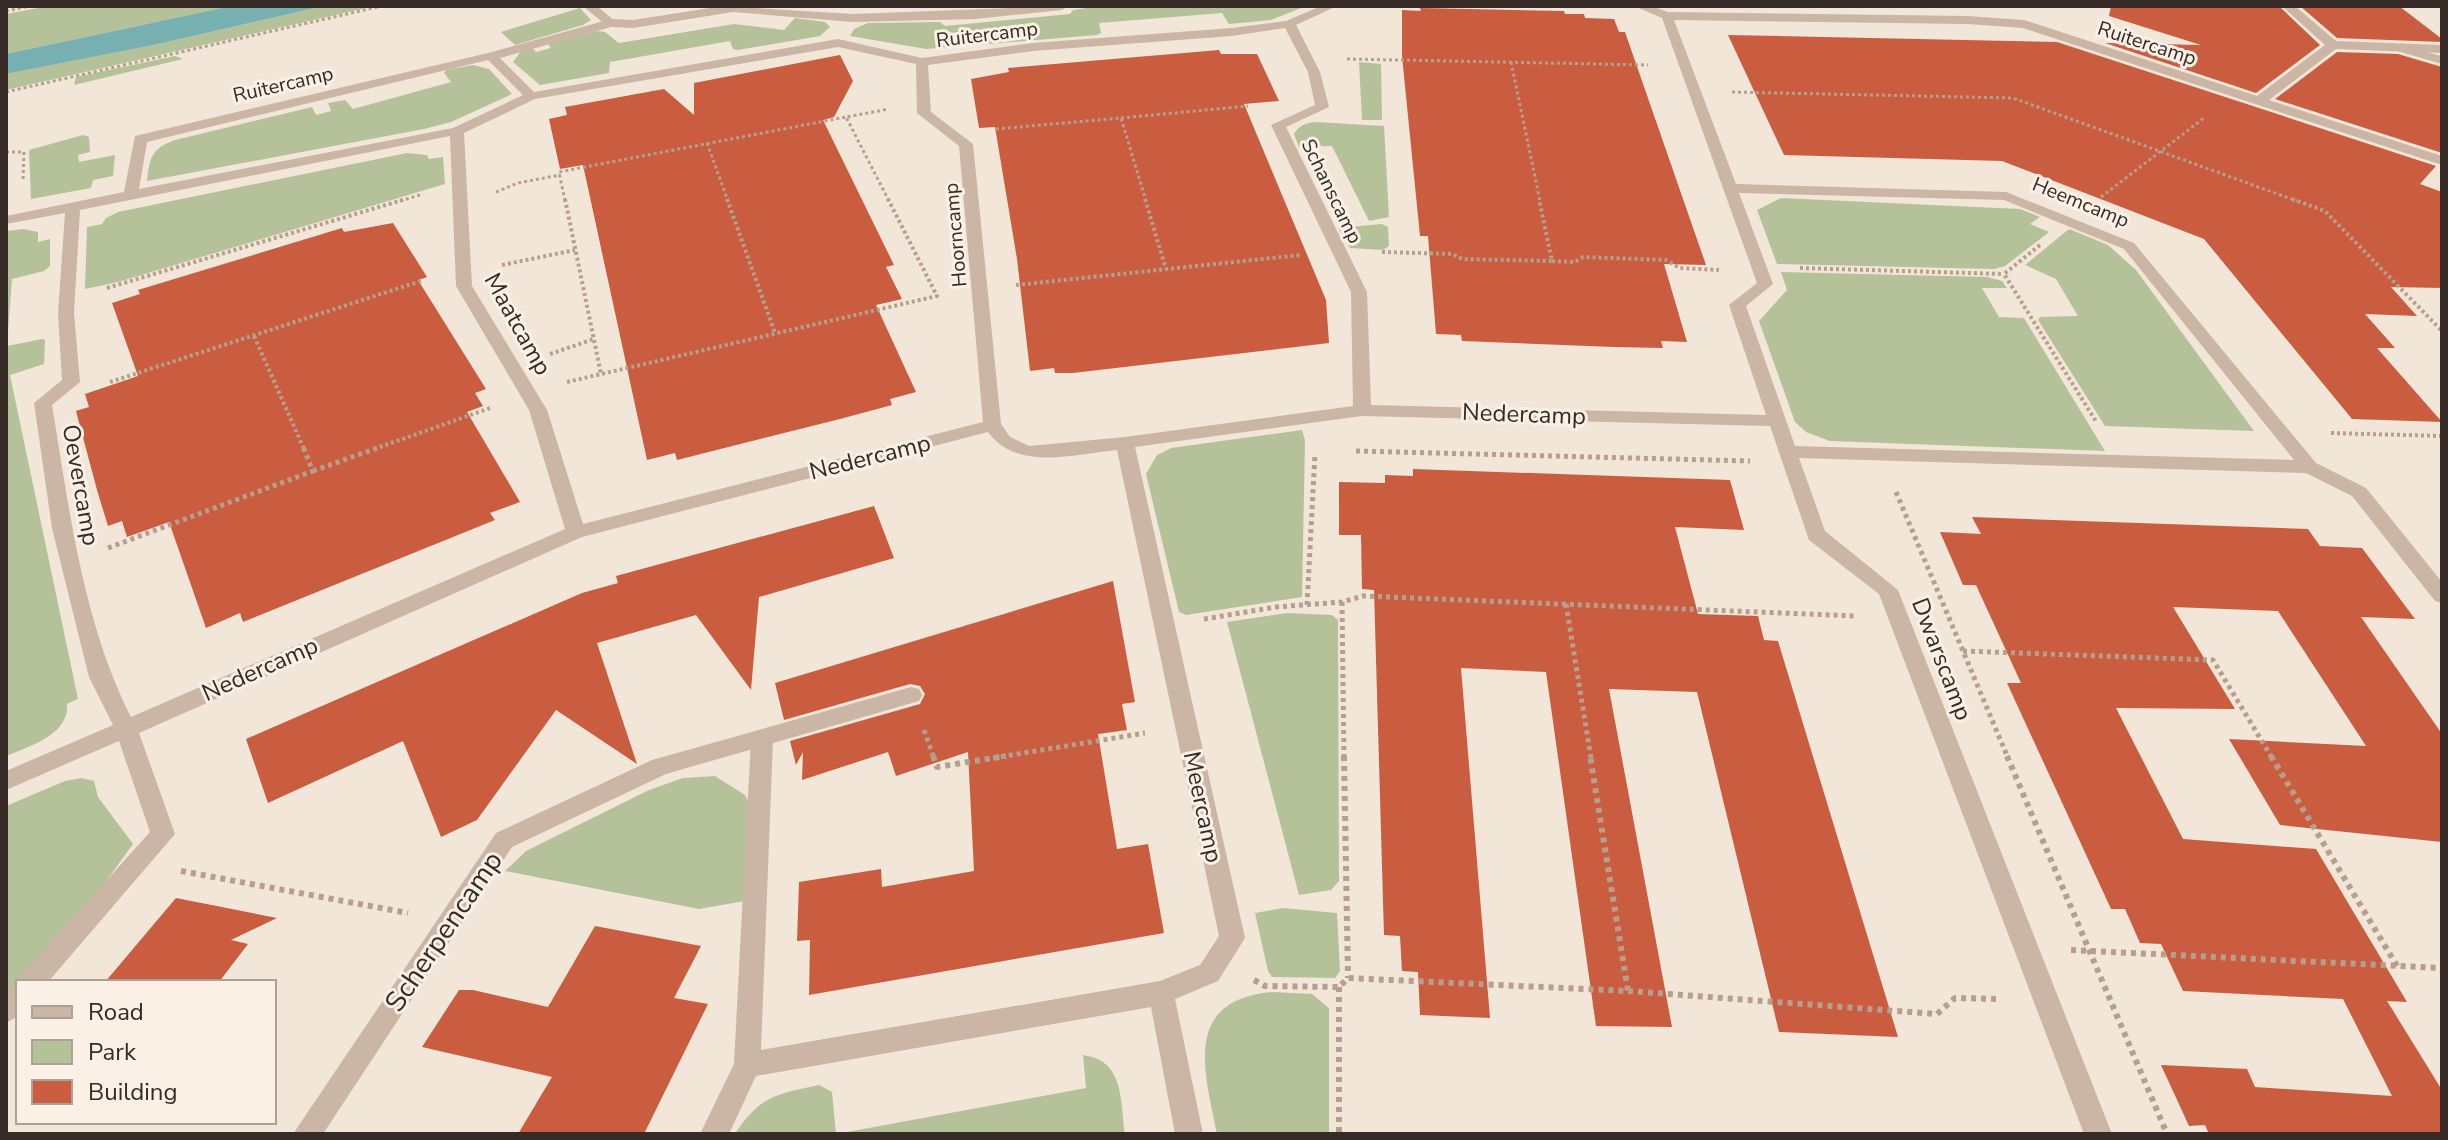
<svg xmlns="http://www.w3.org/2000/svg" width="2448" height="1140" font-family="'Nunito Sans',sans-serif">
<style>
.green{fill:#b5c299}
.water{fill:#77b0b0}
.building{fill:#ca5d3f}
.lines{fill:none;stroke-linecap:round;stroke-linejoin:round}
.path-far3{stroke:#b69f8f;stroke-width:3;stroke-dasharray:3 3;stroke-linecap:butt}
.path-far2{stroke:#b69f8f;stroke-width:4;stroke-dasharray:3 3;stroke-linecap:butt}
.path-far1{stroke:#b69f8f;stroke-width:5;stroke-dasharray:4 4;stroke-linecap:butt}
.path{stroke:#b69f8f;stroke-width:6;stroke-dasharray:5 5;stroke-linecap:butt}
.service{fill:#cbb5a5;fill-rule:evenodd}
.minor{fill:#cbb5a5;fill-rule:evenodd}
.labels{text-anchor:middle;stroke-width:6;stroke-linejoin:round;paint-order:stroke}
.far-street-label{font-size:20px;fill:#362b26;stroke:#faf0e6}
.street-label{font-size:24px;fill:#362b26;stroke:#faf0e6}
.near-street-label{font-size:28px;fill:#362b26;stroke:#faf0e6}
</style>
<rect width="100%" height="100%" fill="#f2e6d9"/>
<g class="green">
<polygon points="49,6 231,6 6,54 6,14"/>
<polygon points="324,6 375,6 6,90 6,74 154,45"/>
<polygon points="1099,6 1306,6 1271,20 1229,24 1222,13 1099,23 1101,33 1097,35 926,49 850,36 854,29 868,23 940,22 945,26 1070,14 1073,10"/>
<polygon points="580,8 591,20 583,25 515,45 501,32"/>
<polygon points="795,18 825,22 830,27 820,36 738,50 733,49 730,41 610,62 609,73 540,85 513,62 521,51 532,48 536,52 551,48 548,44 597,31 605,32 619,43 734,24 784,30"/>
<polygon points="175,56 183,59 74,85 76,77"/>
<polygon points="1359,62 1381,64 1382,120 1362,120"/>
<path d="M 473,65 L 489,69 L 512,94 L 451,122 L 424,129 L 147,181 C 150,157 151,149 175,140 L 312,107 L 316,115 L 331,111 L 328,103 L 345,100 L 353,109 L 451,82 L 444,73 L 446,70 Z"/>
<path d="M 1316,122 L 1384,126 L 1389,217 L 1369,221 L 1332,146 L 1299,147 L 1294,134 C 1299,125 1306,123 1316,122 Z"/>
<polygon points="83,135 89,137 90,152 78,155 79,162 115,155 113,176 93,180 91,188 31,199 29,150"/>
<polygon points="407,153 427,155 429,159 443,157 445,184 118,282 85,289 87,227 102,224 106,218 118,212"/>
<polygon points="1781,198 2020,209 2040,217 2030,224 2049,232 2005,266 1994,269 1777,264 1757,210"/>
<polygon points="1382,224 1388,227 1389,246 1383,250 1350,248 1338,228"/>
<path d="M 24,229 L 38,232 L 38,242 L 50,239 L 50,266 L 44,271 L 12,279 L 7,346 L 42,339 L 45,340 L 44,364 L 10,375 L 78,699 L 67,704 C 70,734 29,747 6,756 L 6,231 Z"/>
<polygon points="2069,229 2108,245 2136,270 2254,431 2105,426 2038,320 2040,317 2078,316 2056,279 2025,265"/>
<polygon points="1781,272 1987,277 2002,281 2007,288 1982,288 1999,317 2024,318 2105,451 1830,441 1806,432 1795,422 1759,321 1787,290"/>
<polygon points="1302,430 1305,440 1302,597 1186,615 1179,612 1146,474 1157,455 1171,448"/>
<polygon points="1287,613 1332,615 1338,620 1339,881 1331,890 1299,895 1227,622"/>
<polygon points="715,776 745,795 749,803 745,901 699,909 505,871 526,851 649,790 683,778"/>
<polygon points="81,778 94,781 98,797 133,844 83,913 6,997 6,806 65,781"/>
<polygon points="1283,908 1337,913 1340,971 1335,978 1272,977 1268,971 1255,913"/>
<path d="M 1273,992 L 1312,994 L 1329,1008 L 1329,1134 L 1217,1134 C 1204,1070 1182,1000 1273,992 Z"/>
<path d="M 1083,1055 C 1125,1061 1120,1100 1125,1134 L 735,1134 C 759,1096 777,1094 819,1085 L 832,1092 L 836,1134 L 1086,1088 Z"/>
</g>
<polygon class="water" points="231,6 324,6 154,45 6,74 6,54"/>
<g class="building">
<polygon points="2111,6 2279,6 2320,45 2256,93 2105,43 2201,45 2109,16"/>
<polygon points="2300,6 2399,6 2442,39 2442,42 2337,38"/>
<polygon points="1420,8 1564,11 1565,14 1584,14 1585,18 1614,19 1619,32 1625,32 1706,265 1664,264 1687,342 1661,341 1663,348 1614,347 1462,341 1461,335 1436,334 1428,236 1420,236 1402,56 1402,10 1421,11"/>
<polygon points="1728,35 2057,42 2436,166 2420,184 2442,192 2442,288 2391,287 2417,316 2365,314 2395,348 2377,348 2442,422 2352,419 2204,239 2002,161 1784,155"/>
<polygon points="1219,50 1221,54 1257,54 1279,101 1244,104 1326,300 1329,343 1073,373 1055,373 1054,368 1030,371 1017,259 995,127 979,128 971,79 1009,72 1008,68"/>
<polygon points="2337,52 2398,54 2442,67 2442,153 2275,99"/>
<polygon points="840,55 853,81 834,117 823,120 894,265 886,267 902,299 876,305 916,392 890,399 892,405 840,419 677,460 675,453 647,460 583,165 560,169 549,119 567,115 565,107 664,89 694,115 694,83"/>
<polygon points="393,223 427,277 418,280 486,389 475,393 483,406 467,412 520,502 490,513 495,520 243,622 240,613 206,628 169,522 127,537 122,521 108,526 97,490 76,411 89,407 85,394 138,376 112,303 140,294 138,290 342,228 344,232"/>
<polygon points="1413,469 1730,480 1744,530 1675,527 1698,614 1758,616 1764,640 1778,641 1898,1037 1779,1032 1697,692 1609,689 1672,1027 1596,1026 1546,672 1461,668 1490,1018 1420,1015 1418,972 1402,971 1400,936 1384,935 1374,590 1362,589 1361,535 1339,535 1339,482 1385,483 1385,475 1413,476"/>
<polygon points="874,506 894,558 759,597 751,690 696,615 597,643 637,764 556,710 477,820 441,837 403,741 268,803 246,739 582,593 618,583 616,576"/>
<polygon points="1972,517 2308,529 2320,546 2362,548 2415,619 2361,617 2442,734 2442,842 2280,825 2229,739 2366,746 2278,611 2173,607 2235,709 2116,708 2183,839 2316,849 2407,1002 2387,1001 2442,1090 2442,1134 2209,1134 2205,1125 2189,1126 2161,1065 2247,1069 2255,1087 2392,1096 2343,999 2183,991 2161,944 2140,943 2125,909 2111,909 2007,683 2021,683 1976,585 1963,585 1940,532 1981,534"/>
<polygon points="1113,581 1135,702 1122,704 1127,730 1098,734 1117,849 1148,844 1164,933 809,995 810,940 797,941 799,882 881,869 882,887 974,871 968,752 896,776 888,752 802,780 803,752 796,765 790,741 920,704 925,694 920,686 910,684 784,720 775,683"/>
<polygon points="176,898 277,918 231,940 248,944 219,982 105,982"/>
<polygon points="595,926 701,946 674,998 708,1004 644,1134 518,1134 552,1077 422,1047 459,990 473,990 548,1007"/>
</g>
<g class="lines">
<g class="path-far3">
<polyline points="6,11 30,6"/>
<polyline points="1347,59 1648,65"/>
<polyline points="1511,62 1540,201"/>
<polyline points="6,92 382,6"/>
<polyline points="1732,92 2013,98 2297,201"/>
<polyline points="1121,118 1248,106"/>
<polyline points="996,129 1121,118 1146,201"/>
<polyline points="707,143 728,201"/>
<polyline points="6,152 24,152 23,181"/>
<polyline points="496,192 518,183 560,175"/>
<polyline points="2101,197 2204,118"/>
<polyline points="400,201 423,194"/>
<polyline points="565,201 559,172 846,117"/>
<polyline points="889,201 846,117 889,109"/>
</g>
<g class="path-far2">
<polyline points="565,199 601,374"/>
<polyline points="727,199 775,333"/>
<polyline points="1145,199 1166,269"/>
<polyline points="2292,199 2325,211 2442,331"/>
<polyline points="2040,245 2004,274 2097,423"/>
<polyline points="1382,252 1453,254 1462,259 1552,261 1539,199"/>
<polyline points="1552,261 1575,262 1583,257 1666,260 1680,268 1719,270"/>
<polyline points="502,265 575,250"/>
<polyline points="1800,268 2004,274"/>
<polyline points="1016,285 1301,255"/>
<polyline points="107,288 406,199"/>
<polyline points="254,336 304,449"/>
<polyline points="550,354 594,339"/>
<polyline points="110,382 424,280"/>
<polyline points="567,382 937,296 888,199"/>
<polyline points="2331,433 2442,436"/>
<polyline points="374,449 493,407"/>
</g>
<g class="path-far1">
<polyline points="1356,451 1750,461"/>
<polyline points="313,471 380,447"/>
<polyline points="1896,492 2008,758"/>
<polyline points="108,548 313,471 303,447"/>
<polyline points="1342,602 1344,758"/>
<polyline points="1566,604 1591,758"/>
<polyline points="1307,605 1315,454"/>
<polyline points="1204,619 1276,607 1342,602 1363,596 1856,616"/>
<polyline points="1963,651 2213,660 2272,758"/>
<polyline points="924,730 934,758"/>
<polyline points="993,758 1145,733"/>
</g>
<g class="path">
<polyline points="933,756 937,767 1006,756"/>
<polyline points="1344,756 1348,978"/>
<polyline points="2007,756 2167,1134"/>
<polyline points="2271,756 2397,966"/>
<polyline points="181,871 408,913"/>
<polyline points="2071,950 2442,968"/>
<polyline points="1254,980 1265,986 1339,987 1348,978 1628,991 1590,756"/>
<polyline points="1339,987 1339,1134"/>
<polyline points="1628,991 1937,1014 1955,998 2000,999"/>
</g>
<g class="service">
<polygon points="583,6 597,6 617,23 607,26"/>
<polygon points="2397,45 2442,56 2442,64 2397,51"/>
<polygon points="911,687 919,689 922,695 919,701 666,774 512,847 323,1134 293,1134 496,833 652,760"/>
</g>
<g class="minor">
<path d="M 723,6 L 853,14 L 1068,6 L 1062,10 L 975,19 L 853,22 L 733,12 L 633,28 L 611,27 L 500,58 L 534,92 L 838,39 L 922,58 L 1033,43 L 1232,28 L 1286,21 L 1321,6 L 1337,6 L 1296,25 L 1320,72 L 1329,107 L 1286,127 L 1367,292 L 1371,405 L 1766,415 L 1729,305 L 1757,283 L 1662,18 L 1634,6 L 1651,6 L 1668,12 L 1968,16 L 2024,20 L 2257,96 L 2325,45 L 2282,6 L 2295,6 L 2336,41 L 2442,45 L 2442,53 L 2336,49 L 2269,100 L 2442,156 L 2442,165 L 2023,28 L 1968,24 L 1674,20 L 1736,184 L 2006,192 L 2134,243 L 2316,463 L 2366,488 L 2442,582 L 2442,603 L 2435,601 L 2352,496 L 2306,473 L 1799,458 L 1825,531 L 1898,590 L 2112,1134 L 2084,1134 L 1879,594 L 1809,540 L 1770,426 L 1362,416 L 1135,447 L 1245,938 L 1218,981 L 1175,999 L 1203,1134 L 1175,1134 L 1151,1007 L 756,1076 L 729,1134 L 700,1134 L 734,1064 L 751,739 L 754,733 L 762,730 L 770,733 L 773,739 L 761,1050 L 1160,981 L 1200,965 L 1219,936 L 1117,450 C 1074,454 1017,472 988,432 L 582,537 L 139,733 L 175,834 L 48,982 L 18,982 L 22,974 L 150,832 L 119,741 L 6,790 L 6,771 L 113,725 L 89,677 L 52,528 L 34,403 L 62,380 L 58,313 L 65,213 L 6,224 L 6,216 L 124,192 L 135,136 L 488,53 L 611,19 L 633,20 ZM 1285,28 L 1308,72 L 1315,105 L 1271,125 L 1351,292 L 1353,406 L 1125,437 L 1029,446 L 1010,437 L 1001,424 L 973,144 L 931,112 L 928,65 L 1033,51 L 1232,36 ZM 838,47 L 916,64 L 917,113 L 959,146 L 983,422 L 583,524 L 547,410 L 472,286 L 464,133 L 535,99 ZM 488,60 L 523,95 L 453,128 L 139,189 L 147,142 ZM 450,136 L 456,286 L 529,410 L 565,529 L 131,717 C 83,623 69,508 52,405 L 80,382 L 74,313 L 80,210 ZM 1739,193 L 2004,200 L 2124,249 L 2294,460 L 1795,446 L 1746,306 L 1773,284 Z"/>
<polygon points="18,985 18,1016 6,1023 6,992"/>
</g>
</g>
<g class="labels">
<g class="far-street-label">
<text transform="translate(987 34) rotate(-7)" y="7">Ruitercamp</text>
<text transform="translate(2147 43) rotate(18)" y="7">Ruitercamp</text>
<text transform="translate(283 84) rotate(-13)" y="7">Ruitercamp</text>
<text transform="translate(1332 191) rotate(64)" y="7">Schanscamp</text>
<text transform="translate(2081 202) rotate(22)" y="7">Heemcamp</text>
<text transform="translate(955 235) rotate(-95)" y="7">Hoorncamp</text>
</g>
<g class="street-label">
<text transform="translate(518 324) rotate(61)" y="8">Maatcamp</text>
<text transform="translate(1524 414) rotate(2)" y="8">Nedercamp</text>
<text transform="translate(870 457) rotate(-14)" y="8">Nedercamp</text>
<text transform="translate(81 485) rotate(80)" y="8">Oevercamp</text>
<text transform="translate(1942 659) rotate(69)" y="8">Dwarscamp</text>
<text transform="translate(260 669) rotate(-24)" y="8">Nedercamp</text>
<text transform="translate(1203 807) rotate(78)" y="8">Meercamp</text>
</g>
<g class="near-street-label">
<text transform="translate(443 931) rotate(-56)" y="10">Scherpencamp</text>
</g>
</g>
<rect width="2448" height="1140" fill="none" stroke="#362b26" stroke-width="16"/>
<rect x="16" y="980" width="260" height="144" fill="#faf0e6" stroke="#aca199" stroke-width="2"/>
<rect x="32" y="1006" width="40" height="12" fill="#cbb5a5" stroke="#aca199" stroke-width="2"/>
<text x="88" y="1020" font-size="24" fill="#362b26">Road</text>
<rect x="32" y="1040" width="40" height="24" fill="#b5c299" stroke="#aca199" stroke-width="2"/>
<text x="88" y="1060" font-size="24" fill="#362b26">Park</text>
<rect x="32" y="1080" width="40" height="24" fill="#ca5d3f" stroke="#aca199" stroke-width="2"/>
<text x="88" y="1100" font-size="24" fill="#362b26">Building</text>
</svg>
